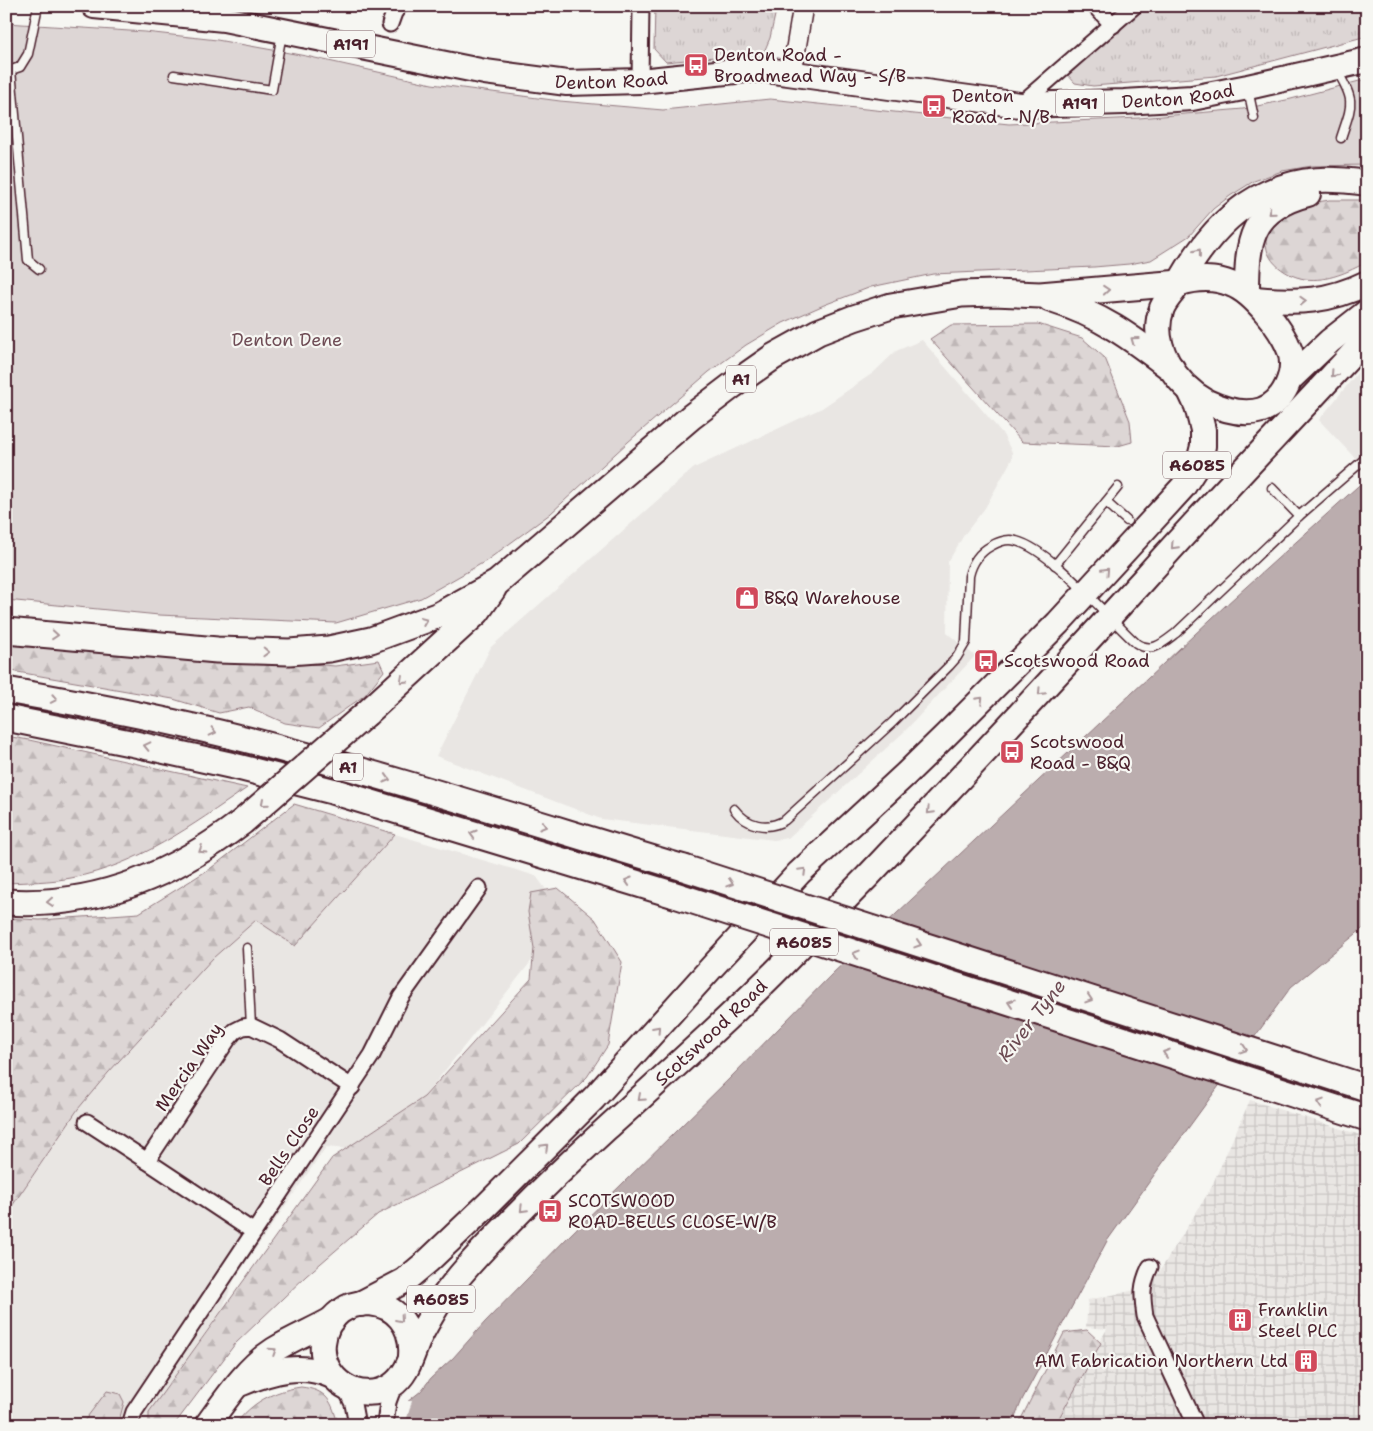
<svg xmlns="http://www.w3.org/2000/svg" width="1373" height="1431" font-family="'Shantell Sans',sans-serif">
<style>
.built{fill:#e9e6e3}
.industrial{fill:url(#industrial-grid)}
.grass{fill:url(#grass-tufts);stroke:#947a80}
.forest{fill:url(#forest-firs);stroke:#947a80}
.park{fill:#ddd6d5;stroke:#947a80}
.water{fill:#bbadae;stroke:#8e747a}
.pier{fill:#f6f6f2}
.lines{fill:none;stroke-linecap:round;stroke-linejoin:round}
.service-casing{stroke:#4a1f2b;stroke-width:11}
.minor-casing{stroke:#4a1f2b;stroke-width:19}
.tertiary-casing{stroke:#4a1f2b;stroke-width:22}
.primary-casing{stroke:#4a1f2b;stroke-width:28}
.trunk-casing{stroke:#4a1f2b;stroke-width:29}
.service{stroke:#f6f6f2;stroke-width:8}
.minor{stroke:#f6f6f2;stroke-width:15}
.tertiary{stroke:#f6f6f2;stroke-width:19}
.primary{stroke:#f6f6f2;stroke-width:24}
.trunk{stroke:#f6f6f2;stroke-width:25}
.trunk-bridge-casing{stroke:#4a1f2b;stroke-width:29;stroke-linecap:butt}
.trunk-bridge{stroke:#f6f6f2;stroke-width:25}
.oneway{stroke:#a99598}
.labels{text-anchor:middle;stroke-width:4.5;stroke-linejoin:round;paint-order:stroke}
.shield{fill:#f6f6f2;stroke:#7e6067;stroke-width:1}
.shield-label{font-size:16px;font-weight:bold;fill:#4a1f2b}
.poi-label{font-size:18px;fill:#4a1f2b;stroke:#f6f6f2;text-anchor:start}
.street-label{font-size:18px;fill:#4a1f2b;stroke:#f6f6f2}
.park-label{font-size:18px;fill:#6f4d56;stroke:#f6f6f2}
.water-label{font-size:19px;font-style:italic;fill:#6c4a52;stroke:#f6f6f2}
</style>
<defs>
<pattern id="industrial-grid" width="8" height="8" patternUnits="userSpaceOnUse" patternTransform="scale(1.25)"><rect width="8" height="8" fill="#e9e6e3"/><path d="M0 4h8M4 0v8" fill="none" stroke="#c9c5c3"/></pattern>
<pattern id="grass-tufts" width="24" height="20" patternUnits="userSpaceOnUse" patternTransform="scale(1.25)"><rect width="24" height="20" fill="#ddd6d5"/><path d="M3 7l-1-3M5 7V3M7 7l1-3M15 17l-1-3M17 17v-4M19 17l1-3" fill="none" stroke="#bfb7b7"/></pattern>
<pattern id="forest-firs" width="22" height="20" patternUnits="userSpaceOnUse" patternTransform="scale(1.25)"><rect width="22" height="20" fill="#ddd6d5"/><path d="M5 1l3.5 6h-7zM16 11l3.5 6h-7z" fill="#bfb7b7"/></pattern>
</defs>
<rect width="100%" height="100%" fill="#f6f6f2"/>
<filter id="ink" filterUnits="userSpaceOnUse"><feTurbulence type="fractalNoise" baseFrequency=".02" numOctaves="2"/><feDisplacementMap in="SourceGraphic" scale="10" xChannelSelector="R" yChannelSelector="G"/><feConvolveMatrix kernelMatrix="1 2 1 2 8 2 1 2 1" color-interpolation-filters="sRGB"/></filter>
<g filter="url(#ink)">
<g class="built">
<polygon points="922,340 1002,433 1012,452 1012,459 985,508 964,535 948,562 947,633 975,656 905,731 788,838 774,840 601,819 436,756 491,647 694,468 822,408 873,373 896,351"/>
<polygon points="1367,361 1367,471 1319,420"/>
<polygon points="395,834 536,876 553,899 533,959 424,1097 347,1149 326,1147 234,1280 223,1308 149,1412 149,1425 6,1425 6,1215 28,1183 78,1109 108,1073 213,958 256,920 296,945"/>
</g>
<polygon class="industrial" points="1250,1100 1367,1137 1367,1425 1051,1425 1107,1329 1086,1327 1088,1300 1150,1287 1210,1190"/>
<g class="grass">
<polygon points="655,6 777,6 770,38 764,52 666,62 654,49"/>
<polygon points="1148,6 1367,6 1367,36 1216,76 1093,86 1075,83 1067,74"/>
</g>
<g class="forest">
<path d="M 1329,200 L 1367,200 L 1367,262 C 1348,272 1327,282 1305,279 C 1284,276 1259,257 1268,233 C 1271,224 1279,219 1287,214 C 1289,212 1293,209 1296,208 C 1306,203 1319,202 1329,200 Z"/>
<polygon points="1038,324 1082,338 1105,358 1130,421 1132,442 1118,446 1022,442 930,339 951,325"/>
<polygon points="6,638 335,666 379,660 384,671 365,695 319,728 285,723 249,707 219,713 173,699 6,670"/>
<path d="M 6,736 L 29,740 L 247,788 C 191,826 139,865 71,878 C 50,882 27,882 6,883 Z"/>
<polygon points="294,804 395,834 295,946 256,920 213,958 108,1073 78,1109 6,1215 6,918 40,920 139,913 211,868"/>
<polygon points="558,888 595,919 622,962 608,1045 587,1077 519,1144 378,1214 306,1276 235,1344 174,1425 149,1425 149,1412 332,1158 424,1097 531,979 534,948 528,912 531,893"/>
<polygon points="1087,1330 1101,1343 1055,1425 1018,1425 1064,1333"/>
<path d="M 301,1387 C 327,1390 332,1401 338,1425 L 235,1425 C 252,1402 273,1391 301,1387 Z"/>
<polygon points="107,1391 120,1394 124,1402 118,1425 81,1425"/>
</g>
<polygon class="park" points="6,23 145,32 217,40 306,56 432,84 560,101 663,110 770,99 1009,124 1139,118 1243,109 1291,99 1367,79 1367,165 1312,166 1282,171 1254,181 1230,196 1213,209 1189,236 1151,260 1129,264 1094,267 933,274 871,287 824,305 783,323 746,345 709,372 628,442 550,514 486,561 421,598 336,623 159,615 6,600"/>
<polygon class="water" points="1367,478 1367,925 1291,987 1162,1164 1107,1241 1022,1400 1012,1425 378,1425 421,1391 431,1378 453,1358 485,1322 570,1235 730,1078 833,973 1226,605"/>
<polygon class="pier" points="404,1401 412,1401 405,1425 375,1425"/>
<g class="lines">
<defs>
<g id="service">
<polyline points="11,70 28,260 39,269"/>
<polyline points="8,71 20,67 28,54 38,6"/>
<path d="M 1337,71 C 1356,102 1352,104 1341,138"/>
<polyline points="174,75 272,90 282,33"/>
<polyline points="1248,89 1254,118"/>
<polyline points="1272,488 1299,516"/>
<polyline points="1106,502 1127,521"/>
<polyline points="1055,565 1118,487"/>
<path d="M 734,809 C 747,826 767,831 785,820 L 893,722 L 949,666 L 957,657 L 966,642 L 969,576 C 972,563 978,553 991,546 C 998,542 1007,538 1016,541 C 1052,550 1107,617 1136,643 C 1152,654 1163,643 1176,633 L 1299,516 L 1367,457"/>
<polyline points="247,948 251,1026"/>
</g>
<g id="minor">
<polyline points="1095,6 1113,25"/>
<polyline points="390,24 394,13 399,6"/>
<polyline points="640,81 641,6"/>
<polyline points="1020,105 1134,6"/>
<polyline points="87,1122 147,1161"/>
<polyline points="254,1232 147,1161 228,1039 235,1031 243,1027 251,1026 280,1040 352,1087"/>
<path d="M 1150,1267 C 1141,1286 1142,1295 1145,1316 L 1196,1425"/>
<polyline points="345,1387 353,1404 357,1425"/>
<polyline points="130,1425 134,1412 372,1055 401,997 479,888"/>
<polyline points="385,1425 388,1402 395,1383"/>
</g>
<polyline id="tertiary" points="792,72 803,6"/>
<g id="primary">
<path id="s1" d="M 94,6 L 224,19 L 485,72 L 567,83 L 640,81 L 745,70 L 766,70 L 1020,105 L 1124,102 L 1192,98 L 1248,87 L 1367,60"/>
<path d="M 1180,283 C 1197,278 1215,277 1231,284 C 1253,292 1282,329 1290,351 C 1297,373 1284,402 1262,410 C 1243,416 1224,410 1207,402 C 1176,385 1148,345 1162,308 C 1167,297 1176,290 1181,280 C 1201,245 1229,210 1267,193 C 1302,177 1330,178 1367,183"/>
<path d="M 1247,293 C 1247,241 1250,209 1308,194"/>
<path d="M 1255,299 C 1298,303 1328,302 1367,283"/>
<polyline points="1290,379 1330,341 1367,312"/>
<polyline points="360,1304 404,1281 428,1261 487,1205 594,1098 712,967 799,873 906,774 946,735 1058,623 1140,534 1183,487 1199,462 1203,446 1203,430 1197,406 1190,391"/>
<path id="s2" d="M 411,1356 C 416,1290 329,1286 323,1343 C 319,1379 360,1406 391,1386 C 409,1374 412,1353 420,1336 C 425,1326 431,1316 437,1306 C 457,1276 483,1249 509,1223 C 540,1191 572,1160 606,1129 C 662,1078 719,1028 773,974 C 805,942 835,909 867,877 C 960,779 1052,680 1143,580 C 1216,498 1293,419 1367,338"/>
<path d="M 242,1383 C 272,1371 302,1362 332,1376"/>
<path d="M 207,1425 C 226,1399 247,1367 274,1350 C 293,1338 314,1330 333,1319"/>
</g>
<g id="trunk">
<path d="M 1050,299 C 1101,315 1131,337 1172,369"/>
<polyline points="6,631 217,650 289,652 329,649 371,640 439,615 497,583 691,417 733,385 773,357 818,332 854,318 891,306 962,294 993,293 1040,295 1180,283"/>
<path d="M 6,690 C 86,704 165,719 244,739 C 392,777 537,824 684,868"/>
<polyline points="367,713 477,612 493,589"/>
<polyline points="6,718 135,744 234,766 332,791 675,895"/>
<path d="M 6,902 C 95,908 173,875 242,822"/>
</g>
</defs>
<use href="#service" class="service-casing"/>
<use href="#minor" class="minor-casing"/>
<use href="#tertiary" class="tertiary-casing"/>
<use href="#primary" class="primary-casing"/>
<use href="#trunk" class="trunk-casing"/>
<use href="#service" class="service"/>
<use href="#minor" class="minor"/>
<use href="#tertiary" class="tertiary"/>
<use href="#primary" class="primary"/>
<use href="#trunk" class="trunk"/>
<defs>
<g id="trunk-bridge">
<polyline points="242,822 367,713"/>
<polyline points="684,868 1367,1088"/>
<polyline points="675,895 1367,1118"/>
</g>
</defs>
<use href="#trunk-bridge" class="trunk-bridge-casing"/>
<use href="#trunk-bridge" class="trunk-bridge"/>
</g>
<defs><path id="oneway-chevron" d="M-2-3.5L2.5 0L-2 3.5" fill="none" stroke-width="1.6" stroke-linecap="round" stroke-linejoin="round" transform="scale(1.25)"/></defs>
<g class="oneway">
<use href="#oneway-chevron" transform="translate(1271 212) rotate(141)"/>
<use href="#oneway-chevron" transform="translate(1198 252) rotate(-52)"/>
<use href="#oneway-chevron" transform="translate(1106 290) rotate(-5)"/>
<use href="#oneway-chevron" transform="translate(1303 301) rotate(-2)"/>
<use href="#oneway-chevron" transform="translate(1134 340) rotate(-144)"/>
<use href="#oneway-chevron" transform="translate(1334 374) rotate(132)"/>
<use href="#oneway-chevron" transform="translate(1174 546) rotate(133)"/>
<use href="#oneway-chevron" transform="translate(1106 571) rotate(-47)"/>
<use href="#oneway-chevron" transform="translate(424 621) rotate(-22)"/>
<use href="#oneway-chevron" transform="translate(55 635) rotate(5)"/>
<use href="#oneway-chevron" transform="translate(266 652) rotate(2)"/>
<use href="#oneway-chevron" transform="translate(403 680) rotate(137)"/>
<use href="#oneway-chevron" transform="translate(1041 692) rotate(133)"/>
<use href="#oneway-chevron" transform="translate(54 699) rotate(11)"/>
<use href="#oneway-chevron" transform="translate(980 700) rotate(-45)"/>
<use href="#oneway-chevron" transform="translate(213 732) rotate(13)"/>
<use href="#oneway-chevron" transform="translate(147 746) rotate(-167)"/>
<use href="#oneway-chevron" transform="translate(387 779) rotate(17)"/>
<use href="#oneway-chevron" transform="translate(264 803) rotate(139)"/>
<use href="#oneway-chevron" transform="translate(930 811) rotate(134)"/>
<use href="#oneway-chevron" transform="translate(543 826) rotate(17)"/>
<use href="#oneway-chevron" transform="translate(473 834) rotate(-163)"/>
<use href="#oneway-chevron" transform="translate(202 850) rotate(148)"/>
<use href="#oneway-chevron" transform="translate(803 871) rotate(-45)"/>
<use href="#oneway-chevron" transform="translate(628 881) rotate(-163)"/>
<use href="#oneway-chevron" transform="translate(730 883) rotate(18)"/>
<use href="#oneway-chevron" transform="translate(50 902) rotate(176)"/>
<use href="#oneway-chevron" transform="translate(918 944) rotate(18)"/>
<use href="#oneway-chevron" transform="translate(856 954) rotate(-162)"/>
<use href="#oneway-chevron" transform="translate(1089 999) rotate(18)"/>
<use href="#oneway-chevron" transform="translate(1011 1003) rotate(-162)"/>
<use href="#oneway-chevron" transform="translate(657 1029) rotate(-48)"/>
<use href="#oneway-chevron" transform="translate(1244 1049) rotate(18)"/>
<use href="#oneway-chevron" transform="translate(1166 1053) rotate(-162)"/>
<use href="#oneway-chevron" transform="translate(641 1098) rotate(138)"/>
<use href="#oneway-chevron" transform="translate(1320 1103) rotate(-162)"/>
<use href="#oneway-chevron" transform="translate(545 1147) rotate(-45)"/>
<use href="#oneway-chevron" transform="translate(523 1209) rotate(135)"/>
<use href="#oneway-chevron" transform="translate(400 1319) rotate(49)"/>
<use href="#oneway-chevron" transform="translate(273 1351) rotate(-33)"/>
</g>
</g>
<defs>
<symbol id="bus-square" viewBox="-11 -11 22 22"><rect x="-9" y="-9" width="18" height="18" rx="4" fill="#d1495b" stroke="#f6f6f2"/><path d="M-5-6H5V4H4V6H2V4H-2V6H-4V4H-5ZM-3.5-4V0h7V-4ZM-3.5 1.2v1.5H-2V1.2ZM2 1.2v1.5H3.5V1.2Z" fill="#fff"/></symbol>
<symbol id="shop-square" viewBox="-11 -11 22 22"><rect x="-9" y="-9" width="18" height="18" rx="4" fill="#d1495b" stroke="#f6f6f2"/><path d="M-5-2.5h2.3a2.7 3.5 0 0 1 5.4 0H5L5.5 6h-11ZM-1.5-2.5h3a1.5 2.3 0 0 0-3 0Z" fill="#fff"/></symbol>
<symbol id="building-square" viewBox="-11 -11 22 22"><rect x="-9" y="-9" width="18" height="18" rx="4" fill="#d1495b" stroke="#f6f6f2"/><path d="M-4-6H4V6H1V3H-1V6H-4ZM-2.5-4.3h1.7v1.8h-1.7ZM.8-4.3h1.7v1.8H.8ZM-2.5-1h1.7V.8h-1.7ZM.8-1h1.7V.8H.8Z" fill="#fff"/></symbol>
</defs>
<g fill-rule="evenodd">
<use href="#bus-square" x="682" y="51" width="28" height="28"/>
<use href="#bus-square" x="920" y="92" width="28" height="28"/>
<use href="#shop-square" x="733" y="584" width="28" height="28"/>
<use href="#bus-square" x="972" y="647" width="28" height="28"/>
<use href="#bus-square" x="998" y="738" width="28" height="28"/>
<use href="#bus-square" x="536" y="1197" width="28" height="28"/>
<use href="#building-square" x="1226" y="1306" width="28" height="28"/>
<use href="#building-square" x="1292" y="1347" width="28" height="28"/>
</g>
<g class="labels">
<g class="shield">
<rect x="327" y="30.5" width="48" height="27" rx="4"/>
<rect x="1056" y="89.5" width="48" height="27" rx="4"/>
<rect x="726" y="365.5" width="30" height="27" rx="4"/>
<rect x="1163" y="451.5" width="68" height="27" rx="4"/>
<rect x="333" y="753.5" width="30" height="27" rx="4"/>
<rect x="770" y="928.5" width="68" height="27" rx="4"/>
<rect x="407" y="1285.5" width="68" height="27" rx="4"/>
</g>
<g class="shield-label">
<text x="351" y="50">A191</text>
<text x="1080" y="109">A191</text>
<text x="741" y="385">A1</text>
<text x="1197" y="471">A6085</text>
<text x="348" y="773">A1</text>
<text x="804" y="948">A6085</text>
<text x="441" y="1305">A6085</text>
</g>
<g class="poi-label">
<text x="714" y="61">Denton Road -<tspan x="714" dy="21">Broadmead Way - S/B</tspan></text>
<text x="952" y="102">Denton<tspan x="952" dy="21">Road - N/B</tspan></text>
<text x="764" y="604">B&amp;Q Warehouse</text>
<text x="1004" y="667">Scotswood Road</text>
<text x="1030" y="748">Scotswood<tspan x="1030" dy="21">Road - B&amp;Q</tspan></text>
<text x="568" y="1207">SCOTSWOOD<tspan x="568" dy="21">ROAD-BELLS CLOSE-W/B</tspan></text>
<text x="1258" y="1316">Franklin<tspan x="1258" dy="21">Steel PLC</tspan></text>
<text x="1288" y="1367" text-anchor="end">AM Fabrication Northern Ltd</text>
</g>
<g class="street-label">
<text dy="6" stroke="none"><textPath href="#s1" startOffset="524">Denton Road</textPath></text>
<text dy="6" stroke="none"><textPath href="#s1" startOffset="1094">Denton Road</textPath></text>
<text dy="6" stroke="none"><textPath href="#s2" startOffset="724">Scotswood Road</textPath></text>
<text transform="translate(189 1067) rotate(-55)" y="6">Mercia Way</text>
<text transform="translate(289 1146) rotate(-56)" y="6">Bells Close</text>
</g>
<g class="park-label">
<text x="287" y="346">Denton Dene</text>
</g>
<g class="water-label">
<text transform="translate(1031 1020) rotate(-52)" y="7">River Tyne</text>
</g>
</g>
<rect width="1373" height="1431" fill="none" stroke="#f6f6f2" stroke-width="25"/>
<rect x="12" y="12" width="1348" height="1406" fill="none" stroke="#4a1f2b" stroke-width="2" filter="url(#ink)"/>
</svg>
